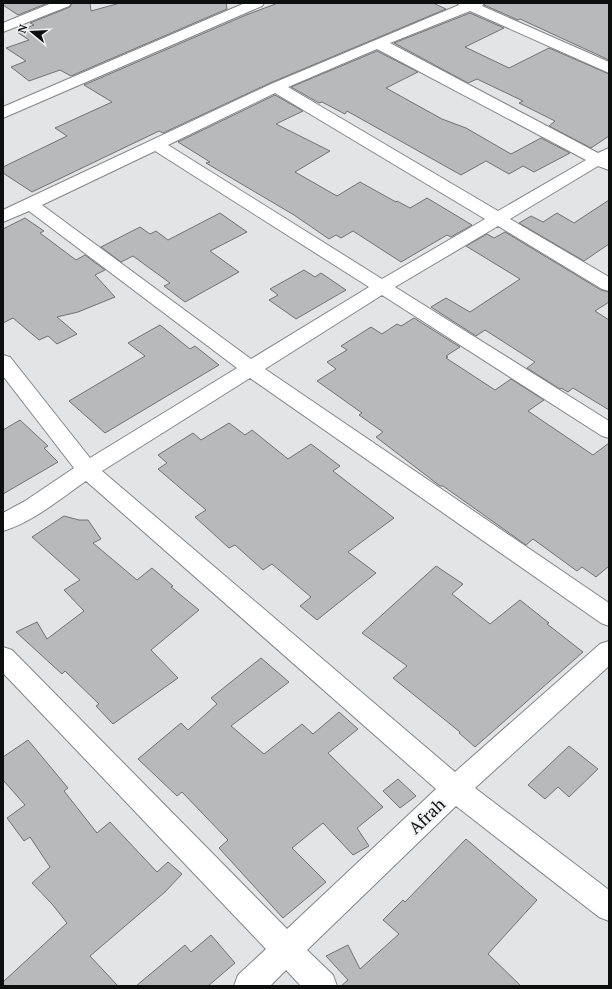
<svg xmlns="http://www.w3.org/2000/svg" width="612" height="989" font-family="'PT Serif',serif">
<style>
.building{fill:#b8b9ba;stroke:#727274}
.lines{fill:none;stroke-linecap:round;stroke-linejoin:round}
.minor-casing{stroke:#848586;stroke-width:2}
.minor{fill:#fff;fill-rule:evenodd}
.labels{text-anchor:middle;stroke-width:4;stroke-linejoin:round;paint-order:stroke}
.near-street-label{font-size:17px;fill:#0d0e0e;stroke:#f1f2f3}
</style>
<rect width="100%" height="100%" fill="#e3e4e6"/>
<g class="building">
<polygon points="3,3 48,3 18,15 3,5"/>
<polygon points="72,3 90,3 91,11 120,3 226,3 227,9 71,76 60,70 29,81 11,67 26,61 6,48 29,40 17,32 34,25 30,23 70,7"/>
<polygon points="278,3 433,3 446,9 270,83 163,133 159,131 32,192 3,173 3,167 67,136 55,128 112,102 84,85 246,15"/>
<polygon points="485,3 609,3 609,60 520,19 518,20 484,5"/>
<polygon points="470,13 504,28 465,47 509,68 549,48 609,74 609,136 591,148 549,126 555,121 519,103 523,101 477,79 468,83 394,43"/>
<polygon points="377,51 418,72 386,88 442,119 466,128 511,154 541,138 570,153 534,172 523,166 509,174 486,161 461,175 347,111 345,114 322,102 319,103 291,87"/>
<polygon points="275,95 303,111 276,124 330,151 295,172 337,196 360,182 396,202 397,201 410,208 427,198 472,225 451,237 447,235 401,262 353,231 341,238 336,235 329,239 294,215 206,163 210,162 178,142"/>
<polygon points="609,200 609,244 584,261 519,223 531,216 543,222 557,213 574,223"/>
<polygon points="220,213 247,232 210,251 239,272 185,302 164,286 170,283 133,256 121,262 101,247 140,227 150,234 156,231 168,240"/>
<polygon points="25,218 44,231 40,233 76,260 85,255 105,270 95,275 115,297 78,312 57,317 77,334 57,344 48,336 39,340 13,318 3,323 3,229"/>
<polygon points="505,232 601,290 609,292 609,302 595,311 609,320 609,410 573,388 568,392 561,388 560,389 527,368 535,362 485,330 476,336 431,307 446,298 470,312 520,279 466,246 487,234 494,238"/>
<polygon points="304,270 315,277 321,273 346,290 296,319 269,300 278,295 270,289"/>
<polygon points="414,318 460,347 446,356 448,357 446,358 495,390 511,379 544,400 528,411 593,455 609,443 609,566 596,577 582,567 577,571 533,539 526,545 443,486 440,486 376,437 383,432 359,415 362,413 317,381 336,369 327,362 347,350 341,346 371,327 382,334 397,324 401,326"/>
<polygon points="160,325 190,349 195,346 219,365 105,433 69,401 145,356 128,343"/>
<polygon points="20,420 48,446 44,448 58,462 3,494 3,430"/>
<polygon points="229,423 245,435 252,430 288,459 311,444 340,466 333,471 394,518 348,552 376,573 317,620 300,606 311,597 272,564 263,570 235,545 229,548 195,517 206,510 158,469 167,463 158,455 193,433 201,440"/>
<polygon points="64,516 79,520 88,520 101,539 93,543 137,580 152,568 173,586 171,587 199,610 151,650 178,678 113,724 96,706 99,704 65,671 62,674 16,632 37,622 47,639 84,611 64,590 80,580 32,537"/>
<polygon points="436,566 463,584 452,594 490,624 520,600 549,623 547,624 583,652 475,747 459,733 460,732 393,678 407,666 362,633"/>
<polygon points="261,658 289,682 231,726 264,754 302,724 313,734 339,712 358,729 328,753 383,807 357,828 369,846 353,855 323,823 292,848 326,882 283,918 219,848 228,840 182,792 177,796 138,759 181,723 188,730 217,704 211,698"/>
<polygon points="28,740 68,788 64,791 97,833 110,822 157,872 168,862 182,874 165,892 90,956 118,986 3,986 3,982 67,923 52,904 32,883 50,867 30,837 24,841 7,818 25,805 3,780 3,757"/>
<polygon points="569,746 598,769 569,797 558,787 545,799 528,785"/>
<polygon points="398,779 416,796 400,808 383,791"/>
<polygon points="466,839 537,900 488,954 521,986 341,986 348,980 326,956 348,945 360,969 399,934 383,920 403,900 405,902"/>
<polygon points="211,935 235,963 208,986 136,986 185,945 191,952"/>
</g>
<g class="lines">
<defs>
<g id="minor">
<polygon points="52,3 71,3 69,6 3,32 3,23"/>
<polygon points="245,3 264,3 262,6 3,118 3,107"/>
<path d="M 457,3 L 484,3 L 482,6 L 609,62 L 609,73 L 470,11 L 390,43 L 598,153 L 609,148 L 609,170 L 598,166 L 510,219 L 609,277 L 609,291 L 602,289 L 498,226 L 395,287 L 609,421 L 609,438 L 602,436 L 382,295 L 265,369 L 609,603 L 609,626 L 601,623 L 250,378 L 102,471 L 455,772 L 600,644 L 609,641 L 609,666 L 475,788 L 609,890 L 609,921 L 599,917 L 456,806 L 307,950 L 333,975 L 337,986 L 301,986 L 286,970 L 270,986 L 234,986 L 238,975 L 266,949 L 3,673 L 3,647 L 12,650 L 287,929 L 436,789 L 86,481 C 60,499 33,522 3,531 L 3,513 L 25,501 L 74,468 L 3,376 L 3,355 L 10,357 L 90,458 L 237,368 L 29,211 L 3,222 L 3,210 L 271,84 L 459,5 ZM 377,49 L 586,160 L 498,211 L 288,87 ZM 275,93 L 485,219 L 382,279 L 168,145 ZM 155,151 L 369,287 L 251,359 L 42,205 Z"/>
</g>
</defs>
<use href="#minor" class="minor-casing"/>
<use href="#minor" class="minor"/>
</g>
<g class="labels">
<g class="near-street-label">
<text transform="translate(427 816) rotate(-44)" y="6">Afrah</text>
</g>
</g>
<rect width="612" height="989" fill="none" stroke="#0d0e0e" stroke-width="8"/>
<g transform="translate(32 32) rotate(288)" stroke="#f1f2f3" stroke-width="3" paint-order="stroke">
<path d="M0-3L7 15L0 10L-7 15Z" fill="#0d0e0e"/>
<text y="-6" font-size="11" font-weight="bold" text-anchor="middle" fill="#0d0e0e">N</text>
</g>
</svg>
